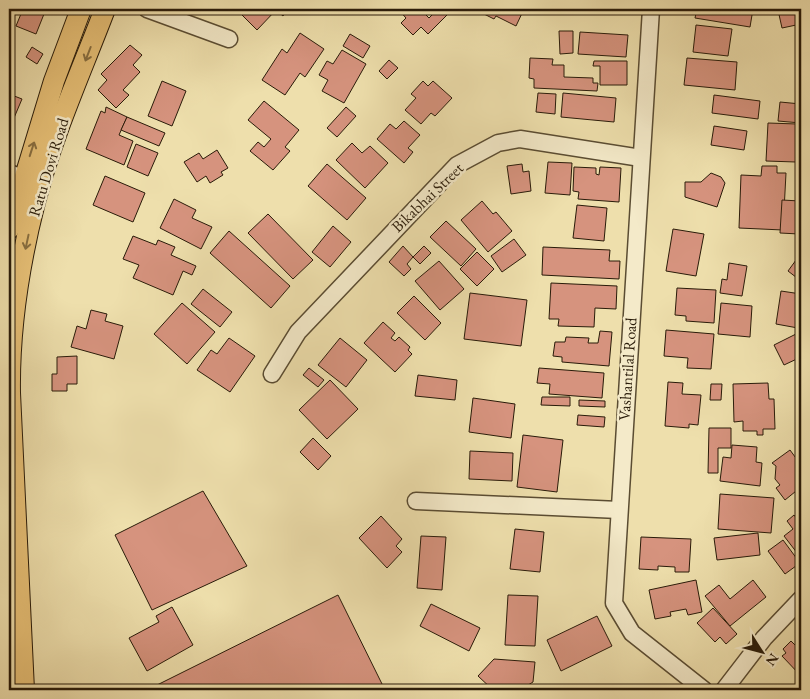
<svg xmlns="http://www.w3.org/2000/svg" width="810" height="699" font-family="'EB Garamond',serif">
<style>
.building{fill:#d6937e;stroke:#291b09}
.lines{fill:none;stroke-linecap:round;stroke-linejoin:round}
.minor-casing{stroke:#5a4c32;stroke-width:19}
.major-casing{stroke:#291b09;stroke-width:22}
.minor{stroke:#f4eac9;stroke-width:16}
.major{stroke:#e7c076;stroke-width:20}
.oneway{stroke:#886e40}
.labels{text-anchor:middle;stroke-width:5;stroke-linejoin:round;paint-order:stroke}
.street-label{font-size:16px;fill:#291b09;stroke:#f4eac9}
</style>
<rect width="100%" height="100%" fill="#eedfac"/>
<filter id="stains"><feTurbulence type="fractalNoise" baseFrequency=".004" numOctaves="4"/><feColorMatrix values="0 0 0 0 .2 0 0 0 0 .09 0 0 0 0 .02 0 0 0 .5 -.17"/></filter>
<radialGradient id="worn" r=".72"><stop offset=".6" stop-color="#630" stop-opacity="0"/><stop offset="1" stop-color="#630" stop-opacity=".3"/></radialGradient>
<g class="building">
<polygon points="23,9 46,9 36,34 16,26"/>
<polygon points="244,9 288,9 283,16 276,10 257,30 240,13"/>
<polygon points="398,9 420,9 429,18 438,9 453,9 428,34 421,27 413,35 401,23 406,18"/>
<polygon points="479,9 524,9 516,26 496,16 494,19 478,11"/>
<polygon points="697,9 753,9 750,27 695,18"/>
<polygon points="801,9 801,24 782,28 778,10"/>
<polygon points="696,25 732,29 728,56 693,52"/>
<polygon points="559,31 573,31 573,53 560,54"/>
<polygon points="580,32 628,35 626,57 578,54"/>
<polygon points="300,33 324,49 305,77 300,73 285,95 262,80 282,49 287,53"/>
<polygon points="350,34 370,46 363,58 343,46"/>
<polygon points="130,45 142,55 133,65 140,72 123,90 129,95 116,108 98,90 107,80 101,74"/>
<polygon points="32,47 43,54 37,64 26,57"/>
<polygon points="342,50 366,64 344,103 322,91 328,80 319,75 327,61 333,64"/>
<polygon points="530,58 553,59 552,65 564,65 564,77 593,78 593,83 598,83 597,91 534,88 534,79 529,78"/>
<polygon points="687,58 737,62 735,90 684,85"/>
<polygon points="389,60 398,68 387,79 379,71"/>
<polygon points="594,61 627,61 627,85 600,85 600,66 593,66"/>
<polygon points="162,81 186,91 172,126 148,116"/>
<polygon points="423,81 428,86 433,81 452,98 435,116 431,113 421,124 405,110 416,98 411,94"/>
<polygon points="538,93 556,94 555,114 536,112"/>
<polygon points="563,93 616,98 614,122 561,117"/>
<polygon points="9,94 22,99 11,125 9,124"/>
<polygon points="714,95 760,101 758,119 712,113"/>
<polygon points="264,101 299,130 285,147 290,151 273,170 250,151 258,142 264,147 271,139 248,120"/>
<polygon points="780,102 801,104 801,123 778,121"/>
<polygon points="106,107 127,117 119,135 133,141 124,165 86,149 101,111 105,113"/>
<polygon points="346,107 356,116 337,137 327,128"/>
<polygon points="127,117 165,133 159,146 121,130"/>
<polygon points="404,121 420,135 408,148 413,152 404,163 377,139 390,124 396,129"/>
<polygon points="768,123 797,124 796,162 766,161"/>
<polygon points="714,126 747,131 744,150 711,145"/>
<polygon points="352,143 362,153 370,146 388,163 365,188 336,160"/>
<polygon points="136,144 158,153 148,176 127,167"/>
<polygon points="217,150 228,168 221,172 223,175 210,183 206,176 197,182 184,162 199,153 203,159"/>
<polygon points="548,162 572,163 570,195 545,193"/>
<polygon points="327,164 366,198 347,220 308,186"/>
<polygon points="522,164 523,172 529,171 531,191 511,194 507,166"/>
<polygon points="762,166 777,166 777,173 786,173 783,230 739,228 741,175 761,176"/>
<polygon points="574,167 596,168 596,174 599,175 600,167 621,168 619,202 578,199 579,192 573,191"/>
<polygon points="711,173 721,177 725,183 717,207 685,197 685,182 701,182"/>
<polygon points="105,176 145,193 133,222 93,205"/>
<polygon points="174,199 196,210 192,218 212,227 201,249 160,228"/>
<polygon points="782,200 800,201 799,234 780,233"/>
<polygon points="482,201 493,214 496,212 512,231 488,252 461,220"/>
<polygon points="577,205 607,208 604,241 573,238"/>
<polygon points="268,214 313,260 293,279 248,233"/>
<polygon points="446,221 476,249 461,266 430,237"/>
<polygon points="333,226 351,242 330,267 312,252"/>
<polygon points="673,229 704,234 696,276 666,271"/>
<polygon points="229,231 290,286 271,308 210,253"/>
<polygon points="133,236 156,245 158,240 175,247 171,255 196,266 192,275 183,271 173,295 133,278 139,265 123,259"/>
<polygon points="514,239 526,255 502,272 491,256"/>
<polygon points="403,246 413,257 407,264 411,269 404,276 389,262"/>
<polygon points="424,246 431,253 420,264 413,257"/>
<polygon points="543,247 610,250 609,261 620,261 619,279 542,275"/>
<polygon points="477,252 494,269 477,286 460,269"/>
<polygon points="799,256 801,258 801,281 788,271"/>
<polygon points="439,261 464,289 440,310 415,281"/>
<polygon points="729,263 747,266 742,296 720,293 722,279 727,280"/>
<polygon points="551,283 617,286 616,309 595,308 594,327 558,326 559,319 549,319"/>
<polygon points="677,288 716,290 714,323 686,321 686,316 675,315"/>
<polygon points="203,289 232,312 220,327 191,304"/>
<polygon points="781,291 801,294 801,320 799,320 798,328 776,324"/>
<polygon points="470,293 527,300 521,346 464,339"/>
<polygon points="414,296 441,323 425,340 397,313"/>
<polygon points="182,303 215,332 187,364 154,334"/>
<polygon points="721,303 752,306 750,337 718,334"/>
<polygon points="91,310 107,314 105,321 123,326 114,359 71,347 77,326 86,329"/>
<polygon points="383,322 395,333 391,338 395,341 399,337 410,347 408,350 412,354 395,372 364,343"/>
<polygon points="666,330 714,334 711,369 687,368 688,358 664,356"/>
<polygon points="600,331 612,332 609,366 562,362 562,357 553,356 555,342 565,342 566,337 589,338 588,343 598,343"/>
<polygon points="796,334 801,345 801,357 784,365 774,345"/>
<polygon points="229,338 255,356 230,392 197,370 211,350 217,354"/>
<polygon points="340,338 367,360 346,387 318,365"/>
<polygon points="77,356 77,384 67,384 67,391 52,391 52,374 57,374 57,357"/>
<polygon points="309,368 324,380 318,387 303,375"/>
<polygon points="539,368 604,373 602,398 549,394 550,384 537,383"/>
<polygon points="418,375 457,380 455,400 415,396"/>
<polygon points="330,380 358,409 327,439 299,410"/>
<polygon points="668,382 683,383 682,394 701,395 698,425 689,424 689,428 665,426"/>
<polygon points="768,383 769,399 774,399 775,429 763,429 763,435 757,435 757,431 743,431 743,421 734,422 733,384"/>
<polygon points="711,384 722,384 721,400 710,400"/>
<polygon points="542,397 570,397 570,406 541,405"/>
<polygon points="473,398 515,404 511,438 469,432"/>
<polygon points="579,400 605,401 605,407 579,406"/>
<polygon points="578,415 605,417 604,427 577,425"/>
<polygon points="709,428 731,428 731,448 718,448 718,473 708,473"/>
<polygon points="523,435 563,440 557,492 517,487"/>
<polygon points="313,438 331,456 318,470 300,452"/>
<polygon points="732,445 757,447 756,462 762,463 760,486 720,481 723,457 731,458"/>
<polygon points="790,450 801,465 801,487 785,500 776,488 780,485 775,479 776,466 772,463"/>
<polygon points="470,451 513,453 512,481 469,479"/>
<polygon points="203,491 247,566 152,610 115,535"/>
<polygon points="720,494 774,498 771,533 718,529"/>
<polygon points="794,515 801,524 801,558 784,536 793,529 787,521"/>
<polygon points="381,516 402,539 396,546 402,552 387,568 359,538"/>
<polygon points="515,529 544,532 540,572 510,569"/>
<polygon points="758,533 760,555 717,560 714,538"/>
<polygon points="421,536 446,537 442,590 417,588"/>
<polygon points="641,537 691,539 689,572 675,572 675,567 658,566 658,570 639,569"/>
<polygon points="783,540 800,563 785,574 768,551"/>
<polygon points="696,580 702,612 688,615 686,609 670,612 671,616 655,619 649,590"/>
<polygon points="753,580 766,597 730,626 705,596 719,585 730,599"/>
<polygon points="338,595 385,690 147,690"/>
<polygon points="508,595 538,596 535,646 505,645"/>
<polygon points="431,604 480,628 469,651 420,626"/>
<polygon points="172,607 193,645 147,671 129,638 159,622 156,616"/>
<polygon points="713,608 737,634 726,644 720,637 715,642 697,623"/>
<polygon points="597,616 612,646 561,671 547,640"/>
<polygon points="791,641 800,650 801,648 801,676 782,656 786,653 783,649"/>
<polygon points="494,659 535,662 533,682 520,690 493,690 478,676"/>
</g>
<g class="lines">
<defs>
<g id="minor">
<polyline points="147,9 229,39"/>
<polyline points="651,9 614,603 632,633 704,690"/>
<polyline points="9,173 23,178"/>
<polyline points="272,374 298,332 457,165 498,143 520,139 641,158"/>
<polyline points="416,501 619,510"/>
<polyline points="724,690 764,638 801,599"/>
</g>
<g id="major">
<polyline points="9,229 54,81 81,9"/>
<path d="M 24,690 L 10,393 C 9,328 19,265 35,202 C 52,136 81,72 105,9"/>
</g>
</defs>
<use href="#minor" class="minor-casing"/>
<use href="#major" class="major-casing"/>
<use href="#minor" class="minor"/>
<use href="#major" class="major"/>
</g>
<defs><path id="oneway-shaft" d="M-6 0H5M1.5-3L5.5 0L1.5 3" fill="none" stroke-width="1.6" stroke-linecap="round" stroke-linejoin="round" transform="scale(1.25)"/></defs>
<g class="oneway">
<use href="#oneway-shaft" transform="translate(88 54) rotate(111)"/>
<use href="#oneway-shaft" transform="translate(32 149) rotate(-72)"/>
<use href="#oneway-shaft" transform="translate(27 242) rotate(102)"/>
</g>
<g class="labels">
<g class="street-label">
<text transform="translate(48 167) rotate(-73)" y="6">Ratu Dovi Road</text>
<text transform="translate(427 197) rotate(-44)" y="6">Bikabhai Street</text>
<text transform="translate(627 369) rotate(-86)" y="6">Vashantilal Road</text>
</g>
</g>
<rect width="810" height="699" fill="none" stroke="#eedfac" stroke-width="30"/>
<rect x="10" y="10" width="790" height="679" fill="none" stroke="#291b09" stroke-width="2.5"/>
<rect x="15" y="15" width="780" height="669" fill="none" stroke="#291b09"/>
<g transform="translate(762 652) rotate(126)" stroke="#f4eac9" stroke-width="4" paint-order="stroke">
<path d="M0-4L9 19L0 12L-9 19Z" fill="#291b09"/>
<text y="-8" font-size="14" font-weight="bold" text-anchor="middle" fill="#291b09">N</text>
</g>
<rect width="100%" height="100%" filter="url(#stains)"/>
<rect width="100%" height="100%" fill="url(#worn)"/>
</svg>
